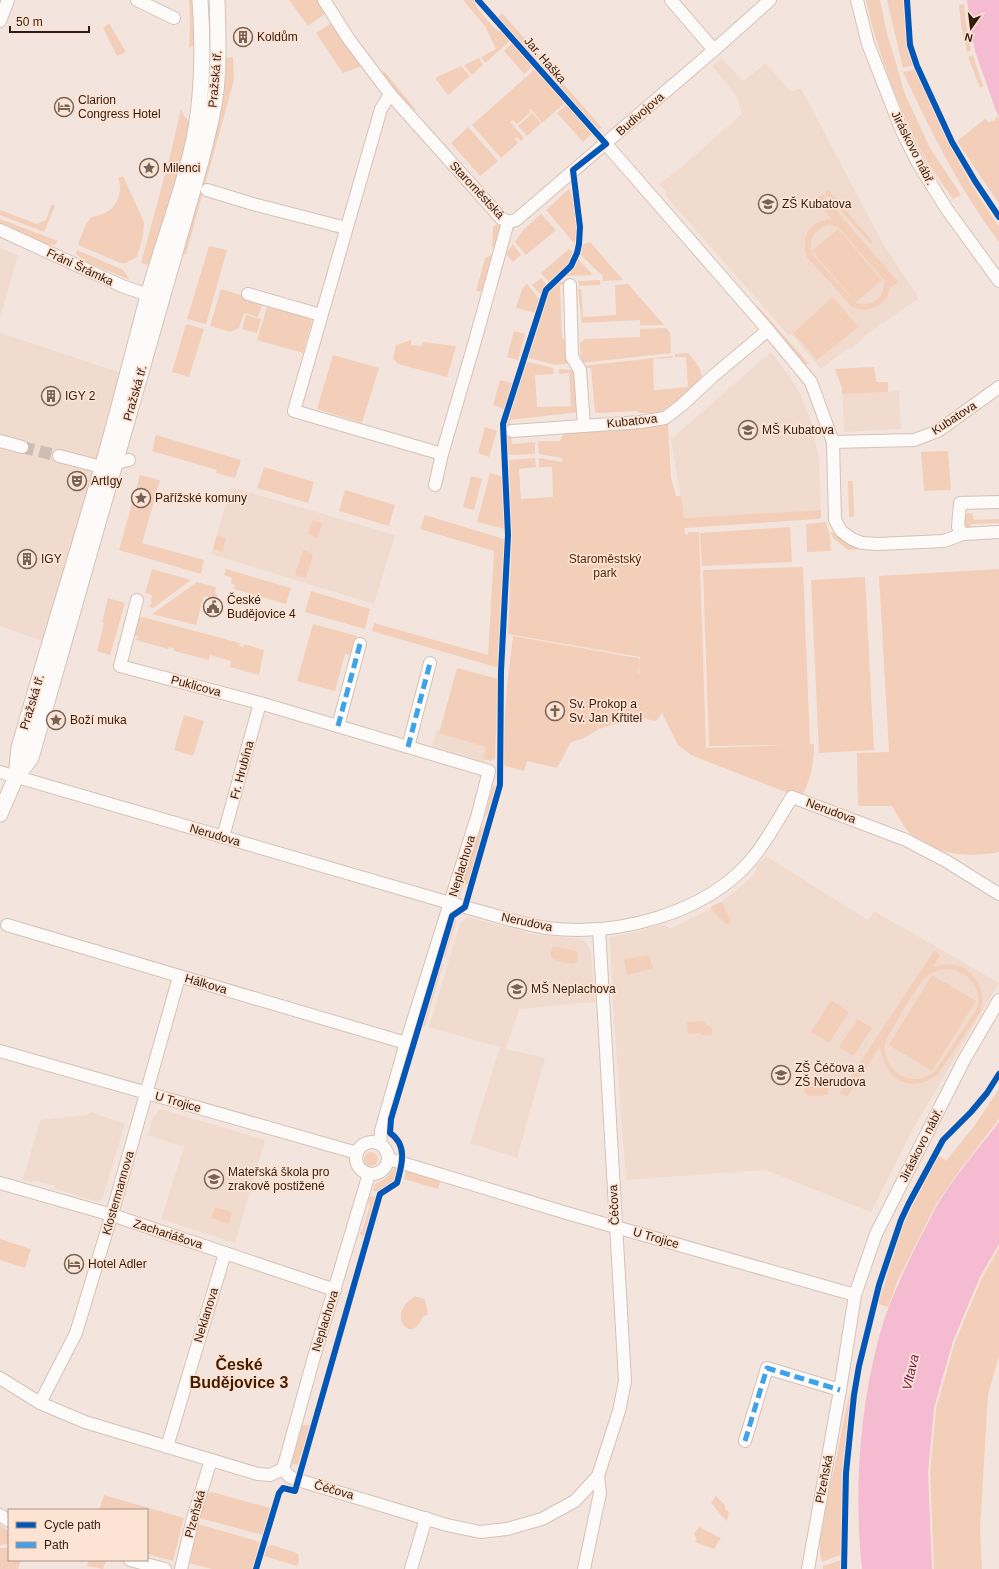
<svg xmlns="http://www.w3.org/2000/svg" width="999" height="1569" font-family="Helvetica,sans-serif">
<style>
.built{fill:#f1dbce}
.green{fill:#f3cfba;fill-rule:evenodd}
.water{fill:#f5bbd0}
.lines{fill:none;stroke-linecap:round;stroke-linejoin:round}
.minor-tunnel{stroke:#cdbdb3;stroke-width:12;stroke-dasharray:12 6;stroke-linecap:butt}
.minor-casing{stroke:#d4c2b7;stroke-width:14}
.tertiary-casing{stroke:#d4c2b7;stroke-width:17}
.minor{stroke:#fdfbfa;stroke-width:12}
.tertiary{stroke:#fdfbfa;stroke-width:15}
.quiet{stroke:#3ea2e9;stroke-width:5;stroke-dasharray:10 5;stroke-linecap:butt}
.cycleway-casing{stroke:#fde3d3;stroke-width:8}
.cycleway{stroke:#0057b8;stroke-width:6}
.labels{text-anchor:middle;stroke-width:3.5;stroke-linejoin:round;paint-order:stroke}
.poi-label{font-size:12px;fill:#341c0d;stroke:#fde3d3;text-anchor:start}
.street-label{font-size:12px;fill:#341c0d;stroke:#fde3d3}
.park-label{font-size:12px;fill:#532707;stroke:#fde3d3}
.water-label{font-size:13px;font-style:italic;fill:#6c1445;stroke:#fde3d3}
.district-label{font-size:16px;font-weight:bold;fill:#441d01;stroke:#fde3d3}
</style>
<rect width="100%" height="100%" fill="#f3e5dd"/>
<g class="built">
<polygon points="721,58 743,81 766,63 791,92 801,88 882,242 919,298 870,332 850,350 848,348 821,369 791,334 789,336 665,195 667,193 659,184 679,169 742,114 736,95 712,66"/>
<polygon points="0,248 18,255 0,318"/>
<polygon points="0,333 122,373 93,478 42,641 0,626"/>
<polygon points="771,352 787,373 799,392 811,421 819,459 821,510 684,518 671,439"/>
<polygon points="874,367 876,382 888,382 888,392 899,391 901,429 844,432 842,388 835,369"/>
<polygon points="231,487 395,535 374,604 211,554"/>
<polygon points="437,730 488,746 484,762 432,746"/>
<polygon points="766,856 868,920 874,911 999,983 913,1129 871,1212 765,1170 626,1180 614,1021 610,937 637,932 664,924 670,929 717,906 755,874 757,865"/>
<polygon points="468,917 532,934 581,939 588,945 591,952 595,1002 519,1009 506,1049 545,1058 517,1158 470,1143 500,1047 429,1027 460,923"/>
<polygon points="159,1110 164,1110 265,1140 235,1243 161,1219 184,1147 148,1135 153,1117"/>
<polygon points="91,1112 125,1124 102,1200 94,1201 54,1188 55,1186 33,1180 32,1183 23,1180 40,1120 87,1115"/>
</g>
<g class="green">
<polygon points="189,0 195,0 196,42 189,49 190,24"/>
<polygon points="289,0 318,0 326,13 308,26"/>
<polygon points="463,0 474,0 477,8 495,29 503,33 510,41 485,63 481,57 496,49 485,26"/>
<path d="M 866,0 L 880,0 L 887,33 L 905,94 L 930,148 L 961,195 L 953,199 C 943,184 930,168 921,151 C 897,104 877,51 866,0 Z"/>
<polygon points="887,0 903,0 906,35 914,65 903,68"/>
<polygon points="964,4 966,24 971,50 967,52 961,25 959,5"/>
<polygon points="502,13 540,56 535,58 532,57 497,18"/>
<polygon points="333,22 362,66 343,73 316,33"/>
<polygon points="109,23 126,52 117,56 103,28"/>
<polygon points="512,43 533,66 524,74 504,51"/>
<polygon points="973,55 983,86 980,88 968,57"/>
<polygon points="233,57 234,80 186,254 181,253 225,58"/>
<polygon points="479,58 483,65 472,75 464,65"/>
<polygon points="542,59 602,128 598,129 592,126 542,69 540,62"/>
<polygon points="461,66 470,76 448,95 435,78"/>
<polygon points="535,69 565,103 542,123 531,109 529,110 531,112 517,124 513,120 510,122 524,138 521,141 517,137 515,139 518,143 501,158 472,125"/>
<path d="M 915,69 L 949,144 L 971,184 L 999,227 L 999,242 C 960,190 931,132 903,72 Z"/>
<polygon points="384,71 416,110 413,112 382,75"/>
<polygon points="566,105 592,134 583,142 557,113"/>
<polygon points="181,109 184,116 190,122 181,166 152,266 141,263 170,156"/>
<polygon points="532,113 541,123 527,136 518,126"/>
<polygon points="997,116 999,118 999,204 957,141 985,119 989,122 994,121"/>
<polygon points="468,127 498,161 480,176 451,143"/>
<path d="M 123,176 L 144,222 L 143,236 L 137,257 L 126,263 L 120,263 L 78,245 C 81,237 84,226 89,220 C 93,215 98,216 103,214 C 118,208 123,191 118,178 Z"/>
<path d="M 569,189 C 576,200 580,231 574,243 L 546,210 Z"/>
<polygon points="828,190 873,242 871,244 825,193"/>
<path d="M 822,194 L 898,282 L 891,287 L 890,286 L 889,292 L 887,298 L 878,306 L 865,310 L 858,309 L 852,307 L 846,300 L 807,257 C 800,235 810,221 832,219 L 816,200 ZM 829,225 L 838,227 L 884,280 C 885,298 873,308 856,303 L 813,255 C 807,241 814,229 829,225 Z"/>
<polygon points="52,204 55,206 44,232 0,215 0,210 37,224 46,220"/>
<polygon points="541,214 556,230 526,255 515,242 524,229"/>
<polygon points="0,219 58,241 55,245 46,244 0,224"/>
<polygon points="498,223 501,229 495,250 492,246 493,227"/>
<polygon points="838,229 882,280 856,302 812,251"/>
<polygon points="590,242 623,280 603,281 602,274 598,272 579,253 582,245"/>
<polygon points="513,244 521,255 513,262 506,254"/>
<polygon points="209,246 227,250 206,324 187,319"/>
<path d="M 569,249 L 573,252 C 570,266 559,274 550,283 L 541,273 Z"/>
<polygon points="77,250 123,270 130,280 84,261 76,254"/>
<polygon points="493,254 484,291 476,291 485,258"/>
<polygon points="578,259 593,275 565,276 576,265"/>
<polygon points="541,278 547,286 543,289 542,296 532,285"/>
<polygon points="600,280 600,285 579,286 578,281"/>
<polygon points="573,281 573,284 560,285 562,338 569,340 572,363 555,365 526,357 546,295 560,282"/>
<polygon points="527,284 540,300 536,313 516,308 522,289"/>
<polygon points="628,284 664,325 640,325 640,320 582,323 578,289 581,289 583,317 616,315 615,285"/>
<polygon points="221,289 263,302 258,317 244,313 239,328 230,332 210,326"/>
<polygon points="833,297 858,327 817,360 793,333"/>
<polygon points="268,304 313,317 303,353 257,340"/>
<polygon points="757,305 809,364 805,364 756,308"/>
<polygon points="246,315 261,319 257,333 242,329"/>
<polygon points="186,324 204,329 189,377 172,372"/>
<polygon points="666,328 670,333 671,353 581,363 580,343 585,339 640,337 640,329"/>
<polygon points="514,331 525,334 518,360 507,357"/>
<polygon points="411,340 411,345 422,346 423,342 456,346 447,377 398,364 393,358 396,345"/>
<path d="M 688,353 C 694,360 703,369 702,380 L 669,409 L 659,413 L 639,413 L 637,411 L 598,413 L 595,412 L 591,368 L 583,368 L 583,366 L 672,356 L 673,358 L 653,359 L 654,390 L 688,387 L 686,357 L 675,357 L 675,354 Z"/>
<polygon points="333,355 379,368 362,423 317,409"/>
<polygon points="525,361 553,368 554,374 535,375 537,407 571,406 569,373 559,374 559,369 575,370 579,412 510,420 512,444 535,442 535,454 507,455 507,425"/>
<polygon points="874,367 876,382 888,382 888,392 842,394 842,388 835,369"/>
<polygon points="500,380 512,383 504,409 493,405"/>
<path d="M 668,424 L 671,477 L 676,496 L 681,496 L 684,518 L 821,510 L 821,518 L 818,519 L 684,528 L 686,536 L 689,532 L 699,532 L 706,748 L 791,745 L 709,746 L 703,570 L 803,567 L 810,744 L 814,744 C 814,764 811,778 802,796 L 793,795 L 691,755 L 678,745 L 662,713 L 656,721 L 637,717 L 599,729 L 582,739 L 571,742 L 557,768 L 527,761 L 524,771 L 502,765 L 507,687 L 513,636 L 638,658 L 640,660 L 638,673 L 639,674 L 640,657 L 508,634 L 512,528 L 510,526 L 507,460 L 535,458 L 536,467 L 519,469 L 521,499 L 553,497 L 552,467 L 539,467 L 539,458 L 562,462 L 562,458 L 539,454 L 538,441 L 560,441 L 565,431 L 574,430 Z"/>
<polygon points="485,427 497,431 489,457 478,453"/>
<polygon points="156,435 241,460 235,478 216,473 217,470 152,451"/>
<polygon points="948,451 951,490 924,491 921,452"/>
<polygon points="264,467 314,482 308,503 257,488"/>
<polygon points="490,473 503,477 505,529 477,522"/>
<polygon points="140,475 160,480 142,543 204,560 201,574 119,550"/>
<polygon points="471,476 482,479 474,510 463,507"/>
<polygon points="848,481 853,481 854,517 849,517"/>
<polygon points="345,490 395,505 389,526 339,511"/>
<polygon points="967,513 972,513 974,520 999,519 999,523 972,524 966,531 960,523"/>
<polygon points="425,515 504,539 499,668 372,631 374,623 488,655 494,551 420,529"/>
<polygon points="312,520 322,523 318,538 308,534"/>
<polygon points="826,522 830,537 831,551 807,552 806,524"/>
<polygon points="790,527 792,562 702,566 700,533"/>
<polygon points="830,532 836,533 847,542 868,549 848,550 833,538"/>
<polygon points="217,535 226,538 223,552 213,549"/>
<polygon points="303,550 313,554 306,578 295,575"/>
<polygon points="152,569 191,580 153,608 149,607 152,602 151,602 152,595 145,593"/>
<polygon points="226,569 291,588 286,604 234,589 235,585 231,583 232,578 224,575"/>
<path d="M 999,569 L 999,852 C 970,858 934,855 911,834 C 903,826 898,816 892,806 L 858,806 L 857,753 L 889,752 L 879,576 Z"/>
<polygon points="865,577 874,750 819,753 811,580"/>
<polygon points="197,582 216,587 215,593 217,594 216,599 204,596 196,625 152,614"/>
<polygon points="311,591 370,609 365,629 305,612"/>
<polygon points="108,598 125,603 110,655 97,651 104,623 102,622"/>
<polygon points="142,617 240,643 239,646 243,647 244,644 264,650 259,675 230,667 231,661 210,655 209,660 174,651 174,648 169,647 168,649 136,640 137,636 131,634 135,621"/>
<polygon points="313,624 357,636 351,655 345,654 335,691 297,681"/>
<polygon points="457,668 498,679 495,759 490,761 483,759 486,747 439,733"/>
<polygon points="184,715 204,721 193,756 174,750"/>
<polygon points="493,786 498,787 489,817 486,815 486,811"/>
<polygon points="484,826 487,826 469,885 463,884 479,831"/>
<polygon points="720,902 722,903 731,922 727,925 711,909 711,907"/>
<polygon points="453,919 456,920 456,922 445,958 442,957"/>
<polygon points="553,946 576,951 578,953 577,962 572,964 557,961 551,957 551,951"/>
<path d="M 934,951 L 940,955 L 933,967 C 940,965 947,963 955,965 C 976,969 988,994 979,1014 L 938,1074 C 910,1096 884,1079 880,1046 L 847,1097 L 840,1093 ZM 943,969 L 956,970 L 968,977 L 976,988 L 978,995 L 978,1004 L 976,1010 L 935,1071 C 914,1090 883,1073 885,1045 C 885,1037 918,986 924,979 C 929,973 936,971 943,969 Z"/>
<polygon points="649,955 653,968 627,975 624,959"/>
<polygon points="440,963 443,964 425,1026 421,1025"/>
<polygon points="932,975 976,1001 932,1071 889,1045"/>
<polygon points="588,984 589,995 564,996 564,985"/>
<polygon points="831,1000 849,1012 829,1043 811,1032"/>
<polygon points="858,1019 872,1028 853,1056 839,1047"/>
<polygon points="702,1021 712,1028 712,1035 701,1035 701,1033 688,1034 687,1022"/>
<polygon points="805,1083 821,1083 828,1089 828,1095 810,1096 804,1092"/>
<polygon points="999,1089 999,1119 957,1174 935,1206 897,1282 888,1307 878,1304 903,1225 938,1155 946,1161 975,1125"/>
<circle cx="371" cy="1159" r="7"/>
<polygon points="396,1166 399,1167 395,1183 380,1192 373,1191 375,1184 386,1178"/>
<polygon points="406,1170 441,1180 438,1189 404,1179"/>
<polygon points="370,1196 378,1198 366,1237 361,1235 360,1233 360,1232 362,1232 370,1205 368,1203"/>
<polygon points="215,1207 232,1212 229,1224 211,1218"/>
<polygon points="0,1239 31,1249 25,1268 0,1260"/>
<polygon points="999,1248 999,1356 988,1395 980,1529 982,1569 934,1569 930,1473 936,1408 955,1342 982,1278"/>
<path d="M 414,1296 L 425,1299 L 428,1315 L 423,1316 C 411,1348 386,1314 413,1298 Z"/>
<polygon points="849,1396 851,1397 844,1468 843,1554 822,1562 820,1553 820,1536"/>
<polygon points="303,1425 310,1425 298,1465 290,1463 300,1428"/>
<polygon points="212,1492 270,1508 263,1535 199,1518 205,1494"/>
<polygon points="104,1495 184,1518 173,1561 147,1554 147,1510 99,1510"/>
<path d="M 716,1496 L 725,1505 L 725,1509 L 729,1512 L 727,1521 C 720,1515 717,1509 711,1503 Z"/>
<polygon points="198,1524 260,1542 253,1569 212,1569 189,1563"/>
<polygon points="0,1525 9,1532 9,1544 0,1545"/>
<polygon points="699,1527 721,1538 714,1549 695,1542 697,1540 694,1534"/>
<polygon points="272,1545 294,1552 298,1554 299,1560 297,1566 264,1556 268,1546"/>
<polygon points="0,1548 9,1548 9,1560 21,1560 18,1569 0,1569"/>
<polygon points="89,1560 106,1561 103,1569 87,1566"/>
<polygon points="841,1560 841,1569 823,1569 823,1566"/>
</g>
<g class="water">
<polygon points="967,0 999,0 999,116 996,111 975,51 972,36"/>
<path d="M 999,1122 L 999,1244 L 980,1277 L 953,1341 L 934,1408 L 928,1473 L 932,1569 L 862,1569 C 854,1494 859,1411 879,1337 C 888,1304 903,1273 918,1242 C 924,1231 930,1219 936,1207 C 954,1177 978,1149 999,1122 Z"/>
</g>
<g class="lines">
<polyline class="minor-tunnel" points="22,447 59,456"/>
<defs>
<g id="minor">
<polyline points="137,0 174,18"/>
<polyline points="324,0 348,38 390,94 501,218 508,222"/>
<polyline points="671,0 714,50"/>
<polyline points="857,0 868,44 902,131 918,163 946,208 999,281"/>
<polyline points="0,21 8,0"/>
<polyline points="390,94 381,109 294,411 442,454"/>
<polyline points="606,144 768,330 811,382 833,442 835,520 841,531 852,539 862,543 878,544 944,541 963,534 999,532"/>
<polyline points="207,190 253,204 346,228"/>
<polyline points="508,222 516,220 714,50 770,0"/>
<polyline points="0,230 122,286 157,298"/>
<polyline points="570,285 572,357 580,370 584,426"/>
<polyline points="248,294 321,315"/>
<polyline points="512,431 640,422 665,418 682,405 712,377 768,330"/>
<polyline points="0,441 22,447"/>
<polyline points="833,442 914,440 938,431 999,387"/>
<polyline points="59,456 102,467"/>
<polyline points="116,463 129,460"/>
<polyline points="435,485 442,454 475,341 508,222"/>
<polyline points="963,534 958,527 960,503 999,502"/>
<polyline points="137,600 120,666 260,703 489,771 477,817 406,1043 381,1131 380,1144"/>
<polyline points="338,726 360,644"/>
<polyline points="408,747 430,663"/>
<path d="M 0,772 L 450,903 C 482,911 515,923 547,928 C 616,937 705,914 751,860 C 767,841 779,818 792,797 L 906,840 L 946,861 L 999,894"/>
<polyline points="223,837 260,703"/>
<polyline points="7,925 406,1043"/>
<polyline points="0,1051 357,1153"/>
<circle cx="372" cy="1158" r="16"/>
<polyline points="389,1159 570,1214 855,1295"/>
<polyline points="0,1183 112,1215 335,1290"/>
<polyline points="0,1378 40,1403 85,1422 258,1474 270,1475 283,1469 290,1477 298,1480 447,1525 480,1532 507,1529 542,1519 575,1501 598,1476 619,1411 625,1381 599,929"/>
<polyline points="40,1403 76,1333 114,1207 179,977"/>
<polyline points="745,1441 767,1368 840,1390"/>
<polyline points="167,1447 225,1253"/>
<polyline points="283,1469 314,1357 369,1174"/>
<polyline points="0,1515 9,1521"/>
<polyline points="130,1560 165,1569"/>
<polyline points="181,1569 193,1518 211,1460"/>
<polyline points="411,1569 426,1518"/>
<polyline points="584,1569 600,1493 598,1476"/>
<polyline points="808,1569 840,1390 855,1295 876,1234 964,1060 999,1000"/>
</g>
<g id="tertiary">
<path d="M 16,777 L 19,748 C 47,650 78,552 106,454 C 121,401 134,348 148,296 C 163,240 186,185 196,128 C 203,86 203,42 200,0"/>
<path d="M 0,814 L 16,777 L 31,758 L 200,165 C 207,137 215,109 217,80 C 219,54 218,27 217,0"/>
</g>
</defs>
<use href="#minor" class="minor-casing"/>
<use href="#tertiary" class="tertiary-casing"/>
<use href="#minor" class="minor"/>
<use href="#tertiary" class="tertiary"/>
<g class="quiet">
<polyline points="338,726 360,644"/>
<polyline points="408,747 430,663"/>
<polyline points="745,1441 767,1368 840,1390"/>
</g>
<defs>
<g id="cycleway">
<polyline points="907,0 910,45 917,66 952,142 975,181 999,217"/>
<path d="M 256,1569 L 279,1493 L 283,1488 L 295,1491 L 380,1194 L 397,1183 C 402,1165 408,1145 390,1133 L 391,1119 L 452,916 L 465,907 L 500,785 L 501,671 L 508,535 L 503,424 L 546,290 L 571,266 L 577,253 L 579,244 L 580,227 L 573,170 L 606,144 L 478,0"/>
<polyline points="844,1569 846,1473 854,1395 859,1366 879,1285 901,1220 909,1203 943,1140 971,1112 987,1093 999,1074"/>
</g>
</defs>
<use href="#cycleway" class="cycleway-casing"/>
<use href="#cycleway" class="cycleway"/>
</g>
<defs>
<symbol id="building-ring" viewBox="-11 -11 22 22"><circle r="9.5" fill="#fde3d3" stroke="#776256" stroke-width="1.5"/><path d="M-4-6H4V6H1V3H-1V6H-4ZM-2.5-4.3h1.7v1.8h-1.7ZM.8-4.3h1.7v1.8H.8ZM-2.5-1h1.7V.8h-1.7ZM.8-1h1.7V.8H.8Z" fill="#776256"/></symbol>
<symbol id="hotel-ring" viewBox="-11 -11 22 22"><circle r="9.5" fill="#fde3d3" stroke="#776256" stroke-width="1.5"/><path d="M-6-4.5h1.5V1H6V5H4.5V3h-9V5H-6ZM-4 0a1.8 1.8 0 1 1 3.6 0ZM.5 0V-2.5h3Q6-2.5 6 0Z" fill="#776256"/></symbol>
<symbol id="sight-ring" viewBox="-11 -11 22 22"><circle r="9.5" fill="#fde3d3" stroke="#776256" stroke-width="1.5"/><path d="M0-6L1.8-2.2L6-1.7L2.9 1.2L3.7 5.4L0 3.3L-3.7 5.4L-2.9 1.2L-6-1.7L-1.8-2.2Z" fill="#776256"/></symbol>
<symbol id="school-ring" viewBox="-11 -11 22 22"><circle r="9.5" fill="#fde3d3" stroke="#776256" stroke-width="1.5"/><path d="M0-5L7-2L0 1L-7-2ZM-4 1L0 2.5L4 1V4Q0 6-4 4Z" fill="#776256"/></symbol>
<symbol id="theatre-ring" viewBox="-11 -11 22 22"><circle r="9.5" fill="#fde3d3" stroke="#776256" stroke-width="1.5"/><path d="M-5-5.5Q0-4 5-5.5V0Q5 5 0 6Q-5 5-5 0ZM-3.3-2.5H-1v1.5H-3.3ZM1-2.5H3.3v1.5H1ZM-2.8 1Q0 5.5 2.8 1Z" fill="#776256"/></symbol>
<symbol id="civic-ring" viewBox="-11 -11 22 22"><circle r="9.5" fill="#fde3d3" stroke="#776256" stroke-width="1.5"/><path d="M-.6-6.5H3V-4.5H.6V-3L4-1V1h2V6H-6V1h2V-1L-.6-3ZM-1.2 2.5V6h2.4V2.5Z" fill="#776256"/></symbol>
<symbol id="church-ring" viewBox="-11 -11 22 22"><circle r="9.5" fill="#fde3d3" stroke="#776256" stroke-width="1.5"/><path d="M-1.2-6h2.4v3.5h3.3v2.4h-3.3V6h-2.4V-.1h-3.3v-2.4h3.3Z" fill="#776256"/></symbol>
</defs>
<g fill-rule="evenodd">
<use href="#building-ring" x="232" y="26" width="22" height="22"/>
<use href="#hotel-ring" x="53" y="96" width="22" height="22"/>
<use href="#sight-ring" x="138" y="157" width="22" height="22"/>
<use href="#school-ring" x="757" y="193" width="22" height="22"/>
<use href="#building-ring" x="40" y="385" width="22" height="22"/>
<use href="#school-ring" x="737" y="419" width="22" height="22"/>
<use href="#theatre-ring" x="66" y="470" width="22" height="22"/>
<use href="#sight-ring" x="130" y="487" width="22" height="22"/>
<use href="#building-ring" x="16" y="548" width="22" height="22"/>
<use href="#civic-ring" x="202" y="596" width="22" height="22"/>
<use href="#church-ring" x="544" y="700" width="22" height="22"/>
<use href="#sight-ring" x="45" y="709" width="22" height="22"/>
<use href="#school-ring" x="506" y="978" width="22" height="22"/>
<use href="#school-ring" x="770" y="1064" width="22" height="22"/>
<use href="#school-ring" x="203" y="1168" width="22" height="22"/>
<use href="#hotel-ring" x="63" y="1253" width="22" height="22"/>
</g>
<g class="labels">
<g class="poi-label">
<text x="257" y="41">Koldům</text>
<text x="78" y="104">Clarion<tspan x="78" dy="14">Congress Hotel</tspan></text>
<text x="163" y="172">Milenci</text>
<text x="782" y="208">ZŠ Kubatova</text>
<text x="65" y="400">IGY 2</text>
<text x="762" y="434">MŠ Kubatova</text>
<text x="91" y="485">ArtIgy</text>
<text x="155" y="502">Pařížské komuny</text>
<text x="41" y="563">IGY</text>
<text x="227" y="604">České<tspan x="227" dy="14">Budějovice 4</tspan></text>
<text x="569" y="708">Sv. Prokop a<tspan x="569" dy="14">Sv. Jan Křtitel</tspan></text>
<text x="70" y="724">Boží muka</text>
<text x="531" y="993">MŠ Neplachova</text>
<text x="795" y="1072">ZŠ Čéčova a<tspan x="795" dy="14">ZŠ Nerudova</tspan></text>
<text x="228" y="1176">Mateřská škola pro<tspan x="228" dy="14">zrakově postižené</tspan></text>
<text x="88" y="1268">Hotel Adler</text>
</g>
<g class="street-label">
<text transform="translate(545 60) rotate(49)" y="4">Jar. Haška</text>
<text transform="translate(215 79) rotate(-85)" y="4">Pražská tř.</text>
<text transform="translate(640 114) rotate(-41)" y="4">Budivojova</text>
<text transform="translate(913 148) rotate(63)" y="4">Jiráskovo nábř.</text>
<text transform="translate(477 190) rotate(47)" y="4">Staroměstská</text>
<text transform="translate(80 267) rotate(25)" y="4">Fráni Šrámka</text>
<text transform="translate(135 393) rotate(-74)" y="4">Pražská tř.</text>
<text transform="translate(954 418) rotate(-33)" y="4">Kubatova</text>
<text transform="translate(632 421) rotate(-6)" y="4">Kubatova</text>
<text transform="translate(196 686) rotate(15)" y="4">Puklicova</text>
<text transform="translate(32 702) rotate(-73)" y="4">Pražská tř.</text>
<text transform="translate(242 770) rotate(-75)" y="4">Fr. Hrubína</text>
<text transform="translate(831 811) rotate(20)" y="4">Nerudova</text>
<text transform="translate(215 835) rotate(16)" y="4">Nerudova</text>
<text transform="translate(462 866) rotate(-73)" y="4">Neplachova</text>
<text transform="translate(527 922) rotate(12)" y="4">Nerudova</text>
<text transform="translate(206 984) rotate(16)" y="4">Hálkova</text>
<text transform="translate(178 1102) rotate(16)" y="4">U Trojice</text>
<text transform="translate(921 1145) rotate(-63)" y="4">Jiráskovo nábř.</text>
<text transform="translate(118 1193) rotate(-74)" y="4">Klostermannova</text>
<text transform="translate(614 1205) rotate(-93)" y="4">Čéčova</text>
<text transform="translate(168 1234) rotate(18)" y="4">Zachariášova</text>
<text transform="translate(656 1238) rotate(16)" y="4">U Trojice</text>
<text transform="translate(206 1315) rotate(-73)" y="4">Neklanova</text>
<text transform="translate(325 1321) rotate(-73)" y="4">Neplachova</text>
<text transform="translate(824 1479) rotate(-79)" y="4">Plzeňská</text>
<text transform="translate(334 1490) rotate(16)" y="4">Čéčova</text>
<text transform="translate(195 1514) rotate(-75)" y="4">Plzeňská</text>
</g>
<g class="park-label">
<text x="605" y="563">Staroměstský<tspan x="605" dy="14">park</tspan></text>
</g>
<g class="water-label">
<text transform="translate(910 1372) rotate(-77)" y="5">Vltava</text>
</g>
<g class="district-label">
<text x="239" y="1370">České<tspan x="239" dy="18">Budějovice 3</tspan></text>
</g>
</g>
<rect x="8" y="1509" width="140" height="52" fill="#fde3d3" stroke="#ad9384"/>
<rect x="16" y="1522" width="20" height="6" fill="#0057b8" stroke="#ad9384"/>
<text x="44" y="1529" font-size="12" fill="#341c0d">Cycle path</text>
<rect x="16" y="1542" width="20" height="6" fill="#3ea2e9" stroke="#ad9384"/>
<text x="44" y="1549" font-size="12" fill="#341c0d">Path</text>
<g transform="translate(971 28) rotate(194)" stroke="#fde3d3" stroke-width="3" paint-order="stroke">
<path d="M0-3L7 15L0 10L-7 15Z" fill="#341c0d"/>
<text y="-6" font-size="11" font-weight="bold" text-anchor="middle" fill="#341c0d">N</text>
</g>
<path d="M10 26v6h79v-6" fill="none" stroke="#341c0d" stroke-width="2"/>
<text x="16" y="26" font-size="12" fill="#341c0d" stroke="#fde3d3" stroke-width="3" paint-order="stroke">50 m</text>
</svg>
